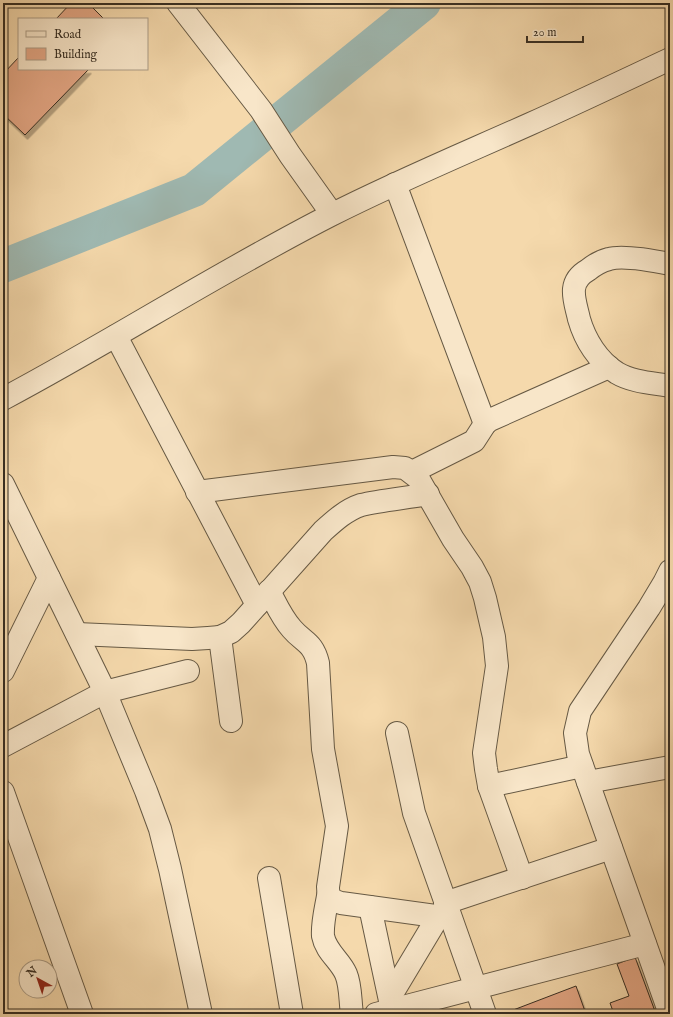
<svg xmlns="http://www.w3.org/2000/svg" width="673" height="1017" font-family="'IM FELL English',serif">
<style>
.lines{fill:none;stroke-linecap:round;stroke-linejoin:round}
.river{stroke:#9fb9b2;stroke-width:34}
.building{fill:#e4a785;stroke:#372e22;filter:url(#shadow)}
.minor-casing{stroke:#665944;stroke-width:24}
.minor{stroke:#f8e6c9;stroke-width:22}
</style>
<defs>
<filter id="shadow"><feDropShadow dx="2.5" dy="4.5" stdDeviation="0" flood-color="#0004"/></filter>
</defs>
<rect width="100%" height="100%" fill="#f5d9ac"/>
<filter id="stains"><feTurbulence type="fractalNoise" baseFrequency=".005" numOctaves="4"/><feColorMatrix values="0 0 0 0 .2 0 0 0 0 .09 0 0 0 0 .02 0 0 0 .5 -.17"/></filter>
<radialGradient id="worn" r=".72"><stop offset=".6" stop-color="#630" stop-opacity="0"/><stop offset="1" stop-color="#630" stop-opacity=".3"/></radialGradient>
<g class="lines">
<polyline class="river" points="3,266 194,190 424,3"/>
</g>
<g class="building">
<polygon points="71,3 88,3 104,19 56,19"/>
<polygon points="19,57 19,69 89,69 25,135 3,114 3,74"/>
<polygon points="635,957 656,1014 614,1014 610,1003 629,996 617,964"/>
<polygon points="576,986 586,1014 508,1014 508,1012"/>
</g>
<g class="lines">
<defs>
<g id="minor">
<polyline points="178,3 261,110 290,155 332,214"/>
<polyline points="395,184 485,424"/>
<path d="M 670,264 C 655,261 623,255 609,259 C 601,261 594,265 588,270 C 581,274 575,280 574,289 C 573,299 577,309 579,319 C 585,340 598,361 617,373 C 632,382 653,383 670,386"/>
<polyline points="116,336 257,605"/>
<path d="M 3,399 C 114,340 219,272 331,215 C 396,182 463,154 530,124 C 577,103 623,81 670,59"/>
<polyline points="412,472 474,441 485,424 490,420 609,367"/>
<polyline points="3,484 105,692 146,791 160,829 170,869 201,1014"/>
<polyline points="197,492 393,467 405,468 418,478 453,539 472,567 480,582 485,598 494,637 497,666 484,753 486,769 489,786 522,878"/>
<path d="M 269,591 C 276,604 282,618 292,629 C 304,643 313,642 318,663 L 323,749 L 337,826 L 328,887 C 328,897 331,900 341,903 L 450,918"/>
<path d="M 77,634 L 192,639 L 208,638 L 220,637 L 231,632 L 241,623 L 323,531 C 334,521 346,510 361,505 C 381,500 407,498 428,494"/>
<polyline points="220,637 231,721"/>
<polyline points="3,671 49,578"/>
<polyline points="397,733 414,813 485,1014"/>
<polyline points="3,746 105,692 188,671"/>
<polyline points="588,782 670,767"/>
<polyline points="489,786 582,766"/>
<polyline points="3,792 82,1014"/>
<polyline points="269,878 292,1014"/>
<path d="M 328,896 C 326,908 322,923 323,936 C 326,952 340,960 346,974 C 351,986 350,1001 352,1014"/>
<polyline points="445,903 611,848"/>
<polyline points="370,907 392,1010"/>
<polyline points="390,997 438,917"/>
<polyline points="376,1014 645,944"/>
<polyline points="670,1014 578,754 575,733 580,711 649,608 664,583 670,571"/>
</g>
</defs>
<use href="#minor" class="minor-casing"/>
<use href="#minor" class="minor"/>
</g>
<rect width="673" height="1017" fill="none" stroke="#f5d9ac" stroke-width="16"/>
<rect x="4" y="4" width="665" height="1009" fill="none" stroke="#372e22" stroke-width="2"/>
<rect x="8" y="8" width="657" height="1001" fill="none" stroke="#372e22"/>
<rect x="18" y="18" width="130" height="52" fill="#f8e6c9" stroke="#ab9c86"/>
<rect x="26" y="31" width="20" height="6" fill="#f8e6c9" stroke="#ab9c86"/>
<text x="54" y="38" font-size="12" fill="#372e22">Road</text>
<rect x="26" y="48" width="20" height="12" fill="#e4a785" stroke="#ab9c86"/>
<text x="54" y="58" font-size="12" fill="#372e22">Building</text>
<g transform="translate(38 979) rotate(320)"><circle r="19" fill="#f8e6c9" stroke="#ab9c86"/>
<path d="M0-3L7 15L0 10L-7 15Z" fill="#8f2418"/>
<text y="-6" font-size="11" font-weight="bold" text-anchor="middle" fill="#372e22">N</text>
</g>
<path d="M527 36v6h56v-6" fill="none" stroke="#372e22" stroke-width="2"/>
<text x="533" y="36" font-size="12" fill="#372e22" stroke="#f8e6c9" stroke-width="3" paint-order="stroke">20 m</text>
<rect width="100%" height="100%" filter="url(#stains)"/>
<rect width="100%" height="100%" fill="url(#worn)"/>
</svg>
